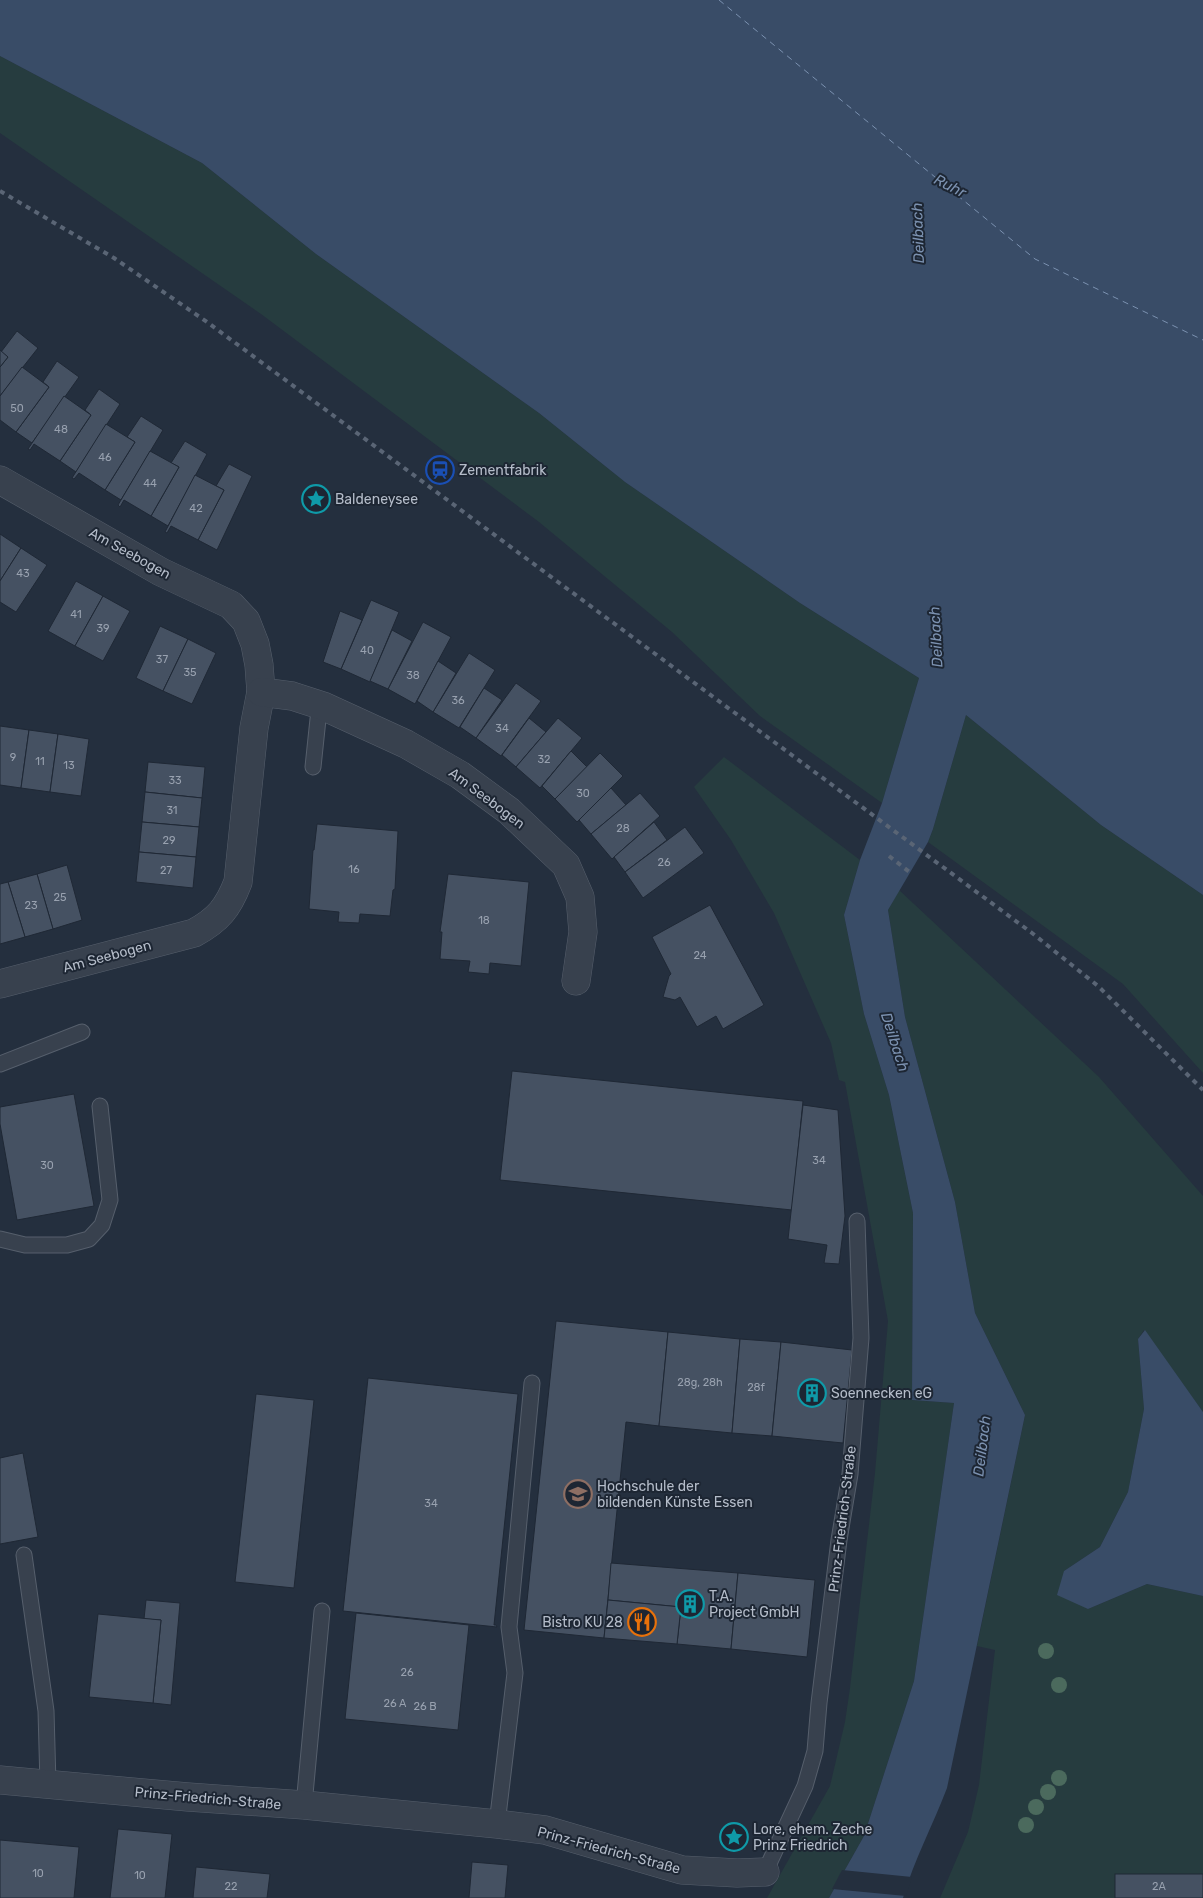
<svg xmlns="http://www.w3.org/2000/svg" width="1203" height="1898" font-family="Rubik,sans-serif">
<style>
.green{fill:#263c3f}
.water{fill:#394c67}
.pier{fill:#242f3e}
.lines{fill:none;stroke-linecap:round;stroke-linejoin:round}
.ferry{stroke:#7c92b1;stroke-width:1;stroke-dasharray:6 5;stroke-linecap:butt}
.building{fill:#455162;stroke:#1f2835}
.lane-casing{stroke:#565f6c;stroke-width:17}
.street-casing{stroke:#565f6c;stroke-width:29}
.lane{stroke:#38414e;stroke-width:15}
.street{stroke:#38414e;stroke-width:28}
.rail{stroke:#5a6575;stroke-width:4;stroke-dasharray:5 5;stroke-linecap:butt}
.tree{fill:#4b6a5d}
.labels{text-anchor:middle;stroke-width:4;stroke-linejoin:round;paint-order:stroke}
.number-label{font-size:11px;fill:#98a1af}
.poi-label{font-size:14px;fill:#b4bcc9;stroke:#1d2633;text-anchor:start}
.street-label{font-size:14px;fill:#b4bcc9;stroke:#1d2633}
.water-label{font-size:15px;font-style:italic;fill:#7c92b1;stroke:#1d2633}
</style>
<rect width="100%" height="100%" fill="#242f3e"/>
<g class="green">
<polygon points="0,56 202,163 316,254 539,413 625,482 800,603 919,678 882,803 760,716 672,632 539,522 261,314 0,133"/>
<polygon points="966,715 1101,825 1203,895 1203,1073 1123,984 928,842 933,829"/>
<polygon points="724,757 860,860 844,915 864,1014 889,1095 913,1213 912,1400 954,1403 914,1681 864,1836 829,1898 767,1898 830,1786 845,1722 850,1688 875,1473 888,1321 845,1082 839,1080 831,1043 774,913 731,840 694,787"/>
<polygon points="899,890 1099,1077 1203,1196 1203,1412 1144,1330 1138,1339 1144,1409 1128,1492 1100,1547 1064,1571 1088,1609 1147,1584 1203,1596 1203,1898 940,1898 968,1832 979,1785 995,1650 977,1646 1025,1415 975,1313 955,1202 905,1017 888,910"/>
</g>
<g class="water">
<path d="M 0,0 L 1203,0 L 1203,895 L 1101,825 L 966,715 L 933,829 L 928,842 L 888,910 L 905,1017 L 955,1202 L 975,1313 L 1025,1415 L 947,1788 C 933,1825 914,1860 903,1898 L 829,1898 L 864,1836 L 914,1681 L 954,1403 L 912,1400 L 913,1213 L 889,1095 L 864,1014 L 844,915 L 860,860 L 882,803 L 919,678 L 800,603 L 625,482 L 539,413 L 316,254 L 202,163 L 0,56 Z"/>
<polygon points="1145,1330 1203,1412 1203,1596 1147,1584 1088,1609 1057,1595 1064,1571 1100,1547 1128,1492 1144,1409 1138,1339"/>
</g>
<polygon class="pier" points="842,1870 912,1877 906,1896 832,1889"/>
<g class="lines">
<polyline class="ferry" points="719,0 1035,259 1203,340"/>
</g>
<g class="building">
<polygon points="17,331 38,348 0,396 0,367 8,357 1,352"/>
<polygon points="0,350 8,357 0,367"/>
<polygon points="57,361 79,377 32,443 16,432 49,387 43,382"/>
<polygon points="22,367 49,387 16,432 0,420 0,396"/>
<polygon points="99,389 120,404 76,472 60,461 91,415 85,410"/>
<polygon points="64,396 91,415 60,461 34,444 30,450 28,449"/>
<polygon points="141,416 163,430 121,500 105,490 135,442 127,437"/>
<polygon points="106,424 135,442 105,490 79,473 74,479 72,478"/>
<polygon points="185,441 207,454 168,526 151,516 179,467 171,463"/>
<polygon points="150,451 179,467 151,516 124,500 120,507 118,505"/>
<polygon points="229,464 252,476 217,550 198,540 224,490 216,486"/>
<polygon points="195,475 224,490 198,540 171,526 167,533 165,532"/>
<polygon points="0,534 21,548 0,581"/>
<polygon points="21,548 47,565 16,612 0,602 0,581"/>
<polygon points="76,581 103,596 75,646 48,631"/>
<polygon points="103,596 130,611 103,661 75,646"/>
<polygon points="371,600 399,612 370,682 341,669"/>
<polygon points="340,611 362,620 341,669 323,662"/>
<polygon points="423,622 451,637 415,704 388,689"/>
<polygon points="160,626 188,639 163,691 136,678"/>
<polygon points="392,630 412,641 388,689 370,681"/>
<polygon points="188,639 216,653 192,704 163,691"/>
<polygon points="469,653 495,670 459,728 433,712"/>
<polygon points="438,661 456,673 433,712 417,701"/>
<polygon points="516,683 541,701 501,756 476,738"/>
<polygon points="484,688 502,700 476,738 460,727"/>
<polygon points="529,718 546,732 516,767 502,755"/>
<polygon points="558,718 582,738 540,788 516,767"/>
<polygon points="0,726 29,730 21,788 0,785"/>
<polygon points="29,730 58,734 50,792 21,788"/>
<polygon points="58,734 89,739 81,796 50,792"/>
<polygon points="571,751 587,767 555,799 542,786"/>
<polygon points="600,753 623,776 577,822 555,799"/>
<polygon points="148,762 205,767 202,798 145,792"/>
<polygon points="611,788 626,805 591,834 579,820"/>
<polygon points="145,792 202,798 199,827 142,822"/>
<polygon points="640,793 660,816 612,859 591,834"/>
<polygon points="142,822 199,827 196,857 139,852"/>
<polygon points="654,822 667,840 625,872 614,857"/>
<polygon points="317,824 398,831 395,889 393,890 390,916 360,914 359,923 338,922 339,912 309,909 313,850 314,850"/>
<polygon points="685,827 704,853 643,898 625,872"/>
<polygon points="139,852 196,857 193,888 136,882"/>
<polygon points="67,865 82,920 53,929 37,874"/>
<polygon points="37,874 53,929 25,937 8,882"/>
<polygon points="448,874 529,882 521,966 490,963 489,974 468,972 470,961 440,959 442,932 440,932"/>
<polygon points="8,882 25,937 0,944 0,884"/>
<polygon points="710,905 764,1005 723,1029 716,1016 697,1027 680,997 675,1000 663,997 669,976 671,974 652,937"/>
<polygon points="512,1071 803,1101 792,1210 500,1180"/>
<polygon points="74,1094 94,1206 17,1220 0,1124 0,1107"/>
<polygon points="803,1105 838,1110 845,1216 839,1264 824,1263 827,1245 788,1239"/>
<polygon points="556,1321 668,1332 659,1426 626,1422 604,1638 524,1630"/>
<polygon points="668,1332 740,1339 732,1433 659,1426"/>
<polygon points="740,1339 781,1342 772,1436 732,1433"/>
<polygon points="781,1342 852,1350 843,1443 772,1436"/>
<polygon points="368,1378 518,1394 494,1625 496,1625 497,1627 343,1611"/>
<polygon points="256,1394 314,1400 294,1588 235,1582"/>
<polygon points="23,1453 38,1537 0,1544 0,1458"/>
<polygon points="611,1563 738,1573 731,1649 677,1644 681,1607 608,1600"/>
<polygon points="738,1573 815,1580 807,1657 731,1649"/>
<polygon points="146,1600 180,1603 171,1705 153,1703 161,1620 144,1619"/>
<polygon points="608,1600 681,1607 677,1644 604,1638"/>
<polygon points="356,1613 469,1625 458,1730 345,1719"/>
<polygon points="98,1614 161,1620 153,1703 89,1697"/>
<polygon points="118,1829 172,1834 165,1898 110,1898"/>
<polygon points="0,1840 79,1847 74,1898 0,1898"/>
<polygon points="472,1862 508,1865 505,1898 469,1898"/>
<polygon points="196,1867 270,1874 267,1898 193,1898"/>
<rect x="1115" y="1874" width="88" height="24"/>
</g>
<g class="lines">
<defs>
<g id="lane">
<polyline points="313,767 318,719 323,706"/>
<polyline points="0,1064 82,1032"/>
<polyline points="0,1239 25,1245 67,1245 89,1239 102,1225 110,1200 100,1106"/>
<polyline points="24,1555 46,1711 48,1784"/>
<polyline points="304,1805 322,1611"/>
<polyline points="497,1824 515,1673 509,1627 532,1383"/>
<polyline points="765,1872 805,1786 815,1751 819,1703 839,1540 850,1474 861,1338 857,1221"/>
</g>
<g id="street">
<path d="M 0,480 L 161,572 L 231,605 L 246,621 L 255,644 L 259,665 L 261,692 L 254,728 L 238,882 C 228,908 218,920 194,933 L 0,984"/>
<polyline points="261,692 292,696 323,706 406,744 460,775 509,811 566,865 580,897 583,932 576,981"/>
<polyline points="0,1780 188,1797 304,1805 497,1824 545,1830 682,1870 737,1873 765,1872"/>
</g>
</defs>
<use href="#lane" class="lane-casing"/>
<use href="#street" class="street-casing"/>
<use href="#lane" class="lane"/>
<use href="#street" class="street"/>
<g class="rail">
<polyline points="0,191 114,258 207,322 1032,933 1098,986 1203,1090"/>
<polyline points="889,856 912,874"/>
</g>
</g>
<g class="tree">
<circle cx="1046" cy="1651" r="8"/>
<circle cx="1059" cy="1685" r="8"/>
<circle cx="1059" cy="1778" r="8"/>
<circle cx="1048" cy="1792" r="8"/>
<circle cx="1036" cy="1807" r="8"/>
<circle cx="1026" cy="1825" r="8"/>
</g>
<defs>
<symbol id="station-ring" viewBox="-11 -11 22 22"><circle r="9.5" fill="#1d2633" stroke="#1a4fb4" stroke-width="1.5"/><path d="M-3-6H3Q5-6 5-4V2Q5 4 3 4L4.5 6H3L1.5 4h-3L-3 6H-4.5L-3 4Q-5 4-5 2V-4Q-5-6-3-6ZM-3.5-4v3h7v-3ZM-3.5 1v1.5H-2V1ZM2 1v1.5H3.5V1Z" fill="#1a4fb4"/></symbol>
<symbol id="sight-ring" viewBox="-11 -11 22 22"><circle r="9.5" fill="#1d2633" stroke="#0f9aa8" stroke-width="1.5"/><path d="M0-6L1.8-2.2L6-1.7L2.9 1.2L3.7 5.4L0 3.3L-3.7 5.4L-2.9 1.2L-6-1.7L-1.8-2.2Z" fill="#0f9aa8"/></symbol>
<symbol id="building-ring" viewBox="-11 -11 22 22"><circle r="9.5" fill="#1d2633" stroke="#0f9aa8" stroke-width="1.5"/><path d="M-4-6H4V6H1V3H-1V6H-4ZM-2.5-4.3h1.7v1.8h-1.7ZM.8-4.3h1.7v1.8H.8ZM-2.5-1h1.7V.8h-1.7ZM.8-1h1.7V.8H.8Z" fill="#0f9aa8"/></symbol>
<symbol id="university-ring" viewBox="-11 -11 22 22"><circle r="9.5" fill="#1d2633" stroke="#8d6e63" stroke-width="1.5"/><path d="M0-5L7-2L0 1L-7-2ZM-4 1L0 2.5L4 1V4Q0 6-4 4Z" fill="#8d6e63"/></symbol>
<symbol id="restaurant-ring" viewBox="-11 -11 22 22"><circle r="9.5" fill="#1d2633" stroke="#e8710a" stroke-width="1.5"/><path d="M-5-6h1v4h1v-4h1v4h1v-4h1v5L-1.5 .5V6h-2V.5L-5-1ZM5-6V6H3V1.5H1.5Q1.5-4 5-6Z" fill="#e8710a"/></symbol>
</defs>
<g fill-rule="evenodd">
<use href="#station-ring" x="424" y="454" width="32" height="32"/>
<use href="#sight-ring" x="300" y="483" width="32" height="32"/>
<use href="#building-ring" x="796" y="1377" width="32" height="32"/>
<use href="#university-ring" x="562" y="1478" width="32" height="32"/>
<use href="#building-ring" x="674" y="1588" width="32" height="32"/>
<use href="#restaurant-ring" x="626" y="1606" width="32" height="32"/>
<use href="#sight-ring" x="718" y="1821" width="32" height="32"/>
</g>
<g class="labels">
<g class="number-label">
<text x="17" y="412">50</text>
<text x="61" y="433">48</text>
<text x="105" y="461">46</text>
<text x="150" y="487">44</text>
<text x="196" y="512">42</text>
<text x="23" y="577">43</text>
<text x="76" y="618">41</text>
<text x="103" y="632">39</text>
<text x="367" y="654">40</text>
<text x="162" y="663">37</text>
<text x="190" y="676">35</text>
<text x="413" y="679">38</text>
<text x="458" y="704">36</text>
<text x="502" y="732">34</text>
<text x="13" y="761">9</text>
<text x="544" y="763">32</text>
<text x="40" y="765">11</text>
<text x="69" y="769">13</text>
<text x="175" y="784">33</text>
<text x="583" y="797">30</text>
<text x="172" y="814">31</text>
<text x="623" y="832">28</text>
<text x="169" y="844">29</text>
<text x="664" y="866">26</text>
<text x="354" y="873">16</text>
<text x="166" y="874">27</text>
<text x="60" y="901">25</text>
<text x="31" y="909">23</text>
<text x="484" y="924">18</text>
<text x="700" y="959">24</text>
<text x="819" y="1164">34</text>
<text x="47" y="1169">30</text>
<text x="700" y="1386">28g, 28h</text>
<text x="756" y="1391">28f</text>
<text x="431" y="1507">34</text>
<text x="407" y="1676">26</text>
<text x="395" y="1707">26 A</text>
<text x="425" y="1710">26 B</text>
<text x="38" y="1877">10</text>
<text x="140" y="1879">10</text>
<text x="231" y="1890">22</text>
<text x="1159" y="1890">2A</text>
</g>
<g class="poi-label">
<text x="459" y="475">Zementfabrik</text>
<text x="335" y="504">Baldeneysee</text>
<text x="831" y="1398">Soennecken eG</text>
<text x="597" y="1491">Hochschule der<tspan x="597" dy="16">bildenden Künste Essen</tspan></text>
<text x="709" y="1601">T.A.<tspan x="709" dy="16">Project GmbH</tspan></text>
<text x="623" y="1627" text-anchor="end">Bistro KU 28</text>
<text x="753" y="1834">Lore, ehem. Zeche<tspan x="753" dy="16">Prinz Friedrich</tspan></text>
</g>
<g class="street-label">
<text transform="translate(130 553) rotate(29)" y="5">Am Seebogen</text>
<text transform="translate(487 798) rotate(37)" y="5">Am Seebogen</text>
<text transform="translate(107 956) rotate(-15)" y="5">Am Seebogen</text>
<text transform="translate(842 1519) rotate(-83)" y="5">Prinz-Friedrich-Straße</text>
<text transform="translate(208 1798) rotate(5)" y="5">Prinz-Friedrich-Straße</text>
<text transform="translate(609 1850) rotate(15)" y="5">Prinz-Friedrich-Straße</text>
</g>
<g class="water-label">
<text transform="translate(950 186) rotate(27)" y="5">Ruhr</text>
<text transform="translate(918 233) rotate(-92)" y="5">Deilbach</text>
<text transform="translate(936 637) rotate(-93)" y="5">Deilbach</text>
<text transform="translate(895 1042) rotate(72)" y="5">Deilbach</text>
<text transform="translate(982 1446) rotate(-83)" y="5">Deilbach</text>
</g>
</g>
</svg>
